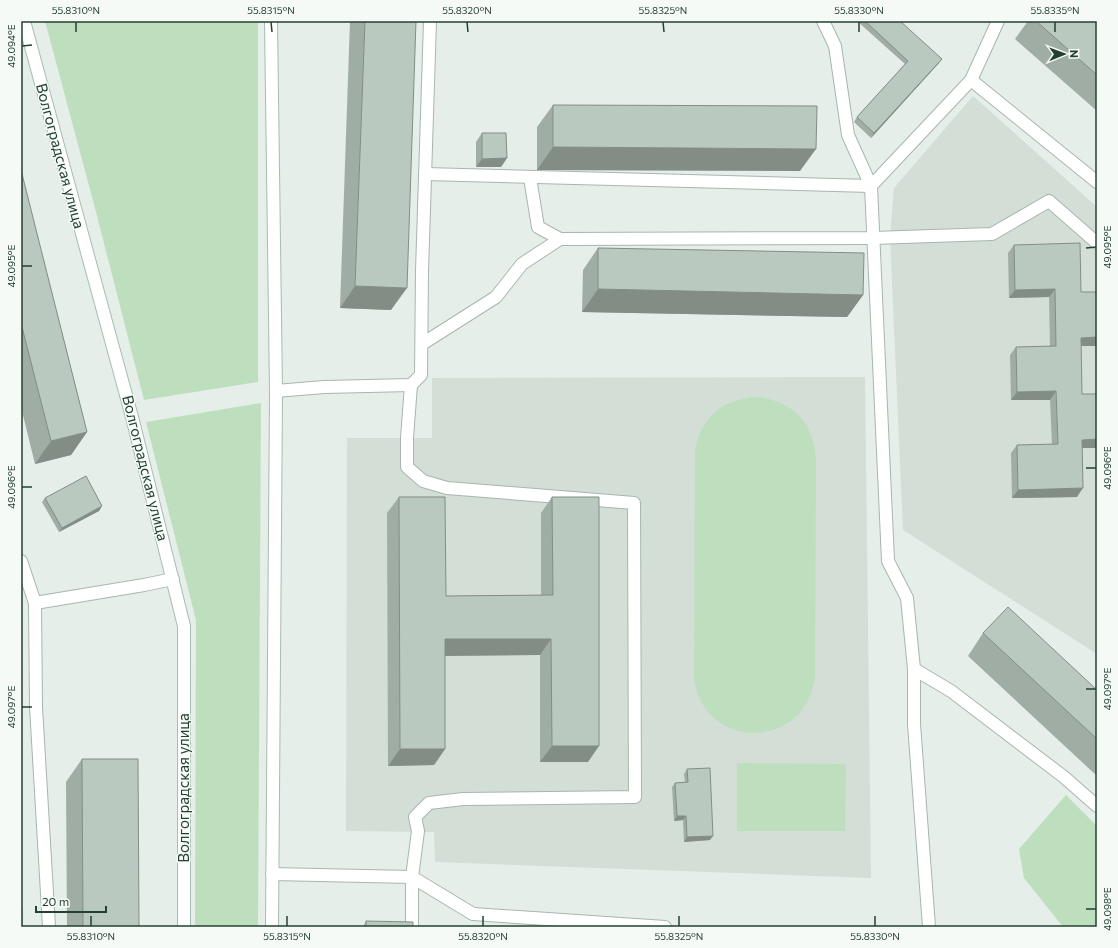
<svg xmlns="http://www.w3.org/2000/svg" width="1118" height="948" font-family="Commissioner,sans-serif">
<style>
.built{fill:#d3ded6}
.green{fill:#bedfbe}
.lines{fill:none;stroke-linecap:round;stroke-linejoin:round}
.lane-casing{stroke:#a7b7ad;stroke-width:14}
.secondary-casing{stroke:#a6bdaf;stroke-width:14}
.lane{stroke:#fff;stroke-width:12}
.secondary{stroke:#fff;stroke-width:12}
.wall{fill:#a0ada5}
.shaded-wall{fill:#828d86}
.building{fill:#bac9c0;stroke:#828d86}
.ticks{fill:none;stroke:#234131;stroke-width:1.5}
.labels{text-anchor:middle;stroke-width:3;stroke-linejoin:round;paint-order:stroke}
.street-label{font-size:15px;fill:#234131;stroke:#f6faf7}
.neatline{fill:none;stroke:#234131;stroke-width:1.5}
.ticks-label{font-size:10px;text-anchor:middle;fill:#234131}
</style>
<rect width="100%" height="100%" fill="#e5eee8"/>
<g class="built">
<polygon points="973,96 1097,207 1097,654 903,530 890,237 894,188"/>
<polygon points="865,377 871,878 435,862 434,832 346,831 347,438 432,438 432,378"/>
</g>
<g class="green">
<polygon points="45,21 258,21 258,382 144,400 96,212"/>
<path d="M 754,397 C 792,399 815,423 816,462 L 815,679 C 813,687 811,695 807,702 C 790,735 743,743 715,719 C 703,709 697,695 694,680 L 695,450 C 702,417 720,401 754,397 Z"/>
<polygon points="261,403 258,927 195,927 196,620 146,422"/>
<polygon points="737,763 846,764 845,831 737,831"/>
<polygon points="1066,795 1097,826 1097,926 1096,927 1063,927 1024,878 1019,849"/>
</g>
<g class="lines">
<defs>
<g id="lane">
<polyline points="971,80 1097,182"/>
<polyline points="425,174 871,186 848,135 835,46 823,21"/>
<polyline points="530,178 538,227 560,239 873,238 992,234 1049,201 1097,243"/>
<polyline points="422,344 496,297 522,264 560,239"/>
<polyline points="411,385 407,438 407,467 423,481 447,488 634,503 635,797 463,799 429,803 415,817 418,831 412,877 473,914 665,927"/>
<polyline points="276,391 324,387 411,385 421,375 422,271 430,21"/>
<polyline points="21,561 35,603 36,707 49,927"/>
<polyline points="35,603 144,585 173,579"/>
<polyline points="914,669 951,691 1064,777 1097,806"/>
<polyline points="272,874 412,877 412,927"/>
<polyline points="929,927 914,724 914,669 907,598 888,561 871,186 971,80 998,21"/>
</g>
<g id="secondary">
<polyline points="24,21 132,417 184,626 184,927"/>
<polyline points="271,21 276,391 276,395 272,927"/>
</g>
</defs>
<use href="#lane" class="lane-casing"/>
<use href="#secondary" class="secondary-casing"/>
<use href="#lane" class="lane"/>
<use href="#secondary" class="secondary"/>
</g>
<g class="wall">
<polygon points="350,21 416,21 391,310 340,308"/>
<polygon points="857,21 900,21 939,63 871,138 854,122 857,117 905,64"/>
<polygon points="1028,21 1097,21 1097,111 1015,39"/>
<polygon points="553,105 800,171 537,170 537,127"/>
<polygon points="482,133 507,158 501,167 476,167 476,142"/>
<polygon points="21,170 87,432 71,455 35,464 21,407"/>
<polygon points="1014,245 1081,292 1097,292 1097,346 1081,346 1082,448 1077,497 1012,498 1011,453 1017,445 1052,444 1050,400 1011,400 1010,355 1016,347 1050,346 1049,297 1009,298 1008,253"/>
<polygon points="598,248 863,295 847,317 582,312 583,270"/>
<polygon points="399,497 446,596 541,595 541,513 552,497 588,762 540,762 540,655 445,656 445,749 434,765 388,766 387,513"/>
<polygon points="45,498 102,506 99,511 59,532 42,502"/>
<polygon points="983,633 1097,690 1097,776 968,656"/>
<polygon points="82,759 139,927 67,927 66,782"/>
<polygon points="687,769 710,840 684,842 683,820 674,821 672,787 675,783 685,782 684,774"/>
<polygon points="366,921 413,927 363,927"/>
</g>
<g class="shaded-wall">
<polygon points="485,21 751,21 484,22"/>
<polygon points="942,59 939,63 871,138 874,133"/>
<polygon points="553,147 816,149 800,171 537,170"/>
<polygon points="507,158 501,167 476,167 482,159"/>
<polygon points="355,286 407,288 391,310 340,308"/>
<polygon points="598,289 863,295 847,317 582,312"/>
<polygon points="1055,289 1049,297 1009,298 1015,290"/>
<polygon points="1097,337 1097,346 1075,346 1081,338"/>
<polygon points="1056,391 1050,400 1011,400 1017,392"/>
<polygon points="87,432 71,455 35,464 51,441"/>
<polygon points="1097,439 1097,448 1076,448 1082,440"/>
<polygon points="1083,488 1077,497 1012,498 1018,490"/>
<polygon points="102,506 99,511 59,532 62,528"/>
<polygon points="445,639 551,639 540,655 433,656"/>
<polygon points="552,746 599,746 588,762 540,762"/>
<polygon points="400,749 445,749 434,765 388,766"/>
<polygon points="677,816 686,816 683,820 674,821"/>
<polygon points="713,836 710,840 684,842 687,837"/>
</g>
<g class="building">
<polygon points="365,21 416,21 407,288 355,286"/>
<polygon points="865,21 900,21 942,59 874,133 857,117 908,61"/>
<polygon points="1036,21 1097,21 1097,75"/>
<polygon points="553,105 817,106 816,149 553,147"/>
<polygon points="482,133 506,133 507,158 482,159"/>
<polygon points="21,170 87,432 51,441 21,323"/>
<polygon points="1080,243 1081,292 1097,292 1097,337 1081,338 1082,394 1097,394 1097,439 1082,440 1083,488 1018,490 1017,445 1058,444 1056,391 1017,392 1016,347 1056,346 1055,289 1015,290 1014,245"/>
<polygon points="598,248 864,253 863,295 598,289"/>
<polygon points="86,476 102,506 62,528 45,498"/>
<polygon points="399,497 445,497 446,596 553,595 552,497 599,497 599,746 552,746 551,639 445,639 445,749 400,749"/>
<polygon points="1008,607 1097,690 1097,739 983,633"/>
<polygon points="82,759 138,759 139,927 83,927"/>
<polygon points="710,768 713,836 687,837 686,816 677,816 675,783 688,782 687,769"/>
<rect x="21" y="909" width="1" height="18"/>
<polygon points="366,921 413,922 413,927 366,927"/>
</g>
<path class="ticks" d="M 76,22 L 76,32M 271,22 L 272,32M 467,22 L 468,32M 663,22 L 664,32M 859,22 L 859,32M 1055,22 L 1055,32M 22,46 L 32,45M 1086,248 L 1096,247M 22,266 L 32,266M 1086,468 L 1096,468M 22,487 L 32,487M 1086,689 L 1096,689M 22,707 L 32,707M 1086,909 L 1096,909M 91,916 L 91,926M 287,916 L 287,926M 483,916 L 483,926M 679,916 L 679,926M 875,916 L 875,926"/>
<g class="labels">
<g class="street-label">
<text transform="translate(60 156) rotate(75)" y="5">Волгоградская улица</text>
<text transform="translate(145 468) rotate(76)" y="5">Волгоградская улица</text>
<text transform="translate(184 788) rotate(-90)" y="5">Волгоградская улица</text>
</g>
</g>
<rect width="1118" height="948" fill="none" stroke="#f6faf7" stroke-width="44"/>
<g transform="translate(1064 54) rotate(89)" stroke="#f6faf7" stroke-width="3" paint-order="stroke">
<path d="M0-3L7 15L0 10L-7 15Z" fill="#234131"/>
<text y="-6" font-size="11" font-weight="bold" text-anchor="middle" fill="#234131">N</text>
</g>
<path d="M36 906v6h70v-6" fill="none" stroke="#234131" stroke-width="2"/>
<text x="42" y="906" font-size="12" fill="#234131" stroke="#f6faf7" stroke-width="3" paint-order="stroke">20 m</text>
<rect x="22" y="22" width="1074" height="904" class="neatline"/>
<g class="ticks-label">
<text x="76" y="14">55.8310°N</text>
<text x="271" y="14">55.8315°N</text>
<text x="467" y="14">55.8320°N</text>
<text x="663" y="14">55.8325°N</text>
<text x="859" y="14">55.8330°N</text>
<text x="1055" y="14">55.8335°N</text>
<text transform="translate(11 46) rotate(-90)" y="4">49.094°E</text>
<text transform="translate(1107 247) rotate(-90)" y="4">49.095°E</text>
<text transform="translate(11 266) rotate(-90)" y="4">49.095°E</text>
<text transform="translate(1107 468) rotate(-90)" y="4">49.096°E</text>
<text transform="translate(11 487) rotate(-90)" y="4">49.096°E</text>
<text transform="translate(1107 689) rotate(-90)" y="4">49.097°E</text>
<text transform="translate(11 707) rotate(-90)" y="4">49.097°E</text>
<text transform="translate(1107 909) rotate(-90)" y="4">49.098°E</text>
<text x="91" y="940">55.8310°N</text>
<text x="287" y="940">55.8315°N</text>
<text x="483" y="940">55.8320°N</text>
<text x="679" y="940">55.8325°N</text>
<text x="875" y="940">55.8330°N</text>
</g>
</svg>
